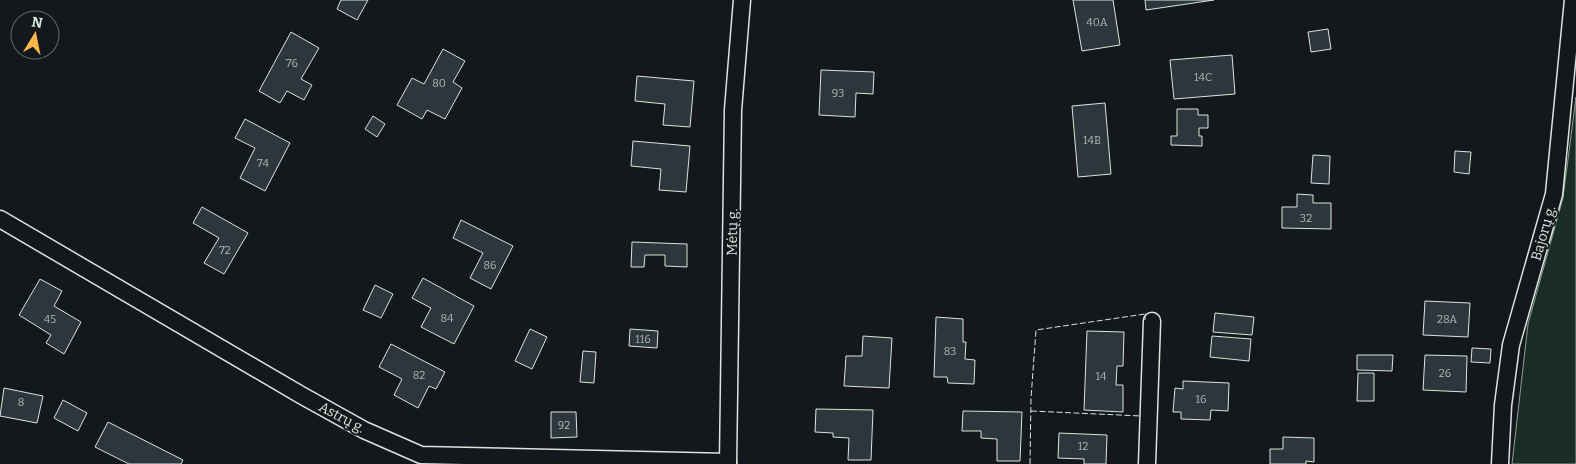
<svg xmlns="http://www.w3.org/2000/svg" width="1576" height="464" font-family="Bitter,serif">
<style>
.green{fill:#1a2d24;stroke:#939e99}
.building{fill:#2c363c;stroke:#d8e6dc}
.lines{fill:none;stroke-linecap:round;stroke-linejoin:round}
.minor-casing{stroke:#d8e6dc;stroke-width:19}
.minor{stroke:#14181c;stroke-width:16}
.fence{stroke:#d8e6dc;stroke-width:1;stroke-dasharray:6 2.5;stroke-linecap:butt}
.labels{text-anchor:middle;stroke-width:4;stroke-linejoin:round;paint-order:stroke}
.number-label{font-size:11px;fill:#adbab4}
.street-label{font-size:14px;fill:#d8e6dc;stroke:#14181c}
</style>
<rect width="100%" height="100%" fill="#14181c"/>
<polygon class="green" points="1576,97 1576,464 1512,464 1528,324 1563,198"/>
<g class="building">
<polygon points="341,0 368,0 357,20 337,9"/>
<polygon points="1073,0 1113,0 1120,45 1082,51"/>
<polygon points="1145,0 1214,0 1146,10"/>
<polygon points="1328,29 1331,49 1311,52 1308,32"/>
<polygon points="291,32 319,48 301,79 312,85 304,100 287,91 280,103 259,91"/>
<polygon points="443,49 465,61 453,82 462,88 445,119 427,110 422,119 397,105 412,78 424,84"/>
<polygon points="1232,55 1235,94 1174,99 1170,60"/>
<polygon points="821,70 874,72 873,94 856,93 855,117 819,115"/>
<polygon points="637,76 694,81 690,127 663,125 665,104 635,101"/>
<polygon points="1105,103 1111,174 1078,177 1072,106"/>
<polygon points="1177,109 1198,109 1198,115 1208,115 1208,128 1199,128 1199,136 1202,136 1202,146 1171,145 1171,136 1177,136"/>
<polygon points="373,116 385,124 377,137 365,129"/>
<polygon points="245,119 290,143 265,191 240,178 255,148 235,138"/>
<polygon points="633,141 690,146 686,192 659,190 661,169 631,166"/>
<polygon points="1455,151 1471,152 1469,174 1454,172"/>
<polygon points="1313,155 1330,156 1329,184 1311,183"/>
<polygon points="1297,194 1313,195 1313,203 1331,203 1331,229 1282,228 1282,207 1297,207"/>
<polygon points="202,207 248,233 224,274 204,263 219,238 193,223"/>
<polygon points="461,220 513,246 491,289 470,278 483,253 453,238"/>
<polygon points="632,242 687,244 687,267 665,266 665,255 645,255 644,267 631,267"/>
<polygon points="423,278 474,306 454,344 421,327 431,308 412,298"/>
<polygon points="40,279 62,291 54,306 81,322 64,354 46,343 51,335 19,315"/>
<polygon points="375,285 393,294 381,318 363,310"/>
<polygon points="1425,301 1470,303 1468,337 1423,335"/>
<polygon points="1215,313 1254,317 1252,335 1213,332"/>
<polygon points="936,317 963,319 963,342 966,342 965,359 975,360 974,384 948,383 947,377 934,377"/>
<polygon points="530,329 547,337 532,369 515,361"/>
<polygon points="630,329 658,331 657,348 629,346"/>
<polygon points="1087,331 1124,332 1123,366 1117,366 1116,385 1123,385 1123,412 1084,410"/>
<polygon points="863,336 892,338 889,388 844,386 846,356 862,356"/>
<polygon points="1212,336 1251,339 1249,361 1210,357"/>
<polygon points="391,344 445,372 436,389 429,386 418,408 394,395 402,379 379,367"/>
<polygon points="1472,348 1491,349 1490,363 1471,362"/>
<polygon points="583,351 596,352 594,383 580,382"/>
<polygon points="1357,355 1393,355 1392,371 1357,370"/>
<polygon points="1425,355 1467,356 1466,392 1423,390"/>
<polygon points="1358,373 1374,373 1374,401 1357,401"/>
<polygon points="1183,381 1229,383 1228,411 1211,410 1210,420 1181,419 1181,412 1173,412 1175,388 1183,389"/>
<polygon points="4,388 43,396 37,423 0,416"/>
<polygon points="63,400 87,413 78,431 54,418"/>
<polygon points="816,409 873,410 871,460 848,460 849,438 833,437 833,433 815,432"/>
<polygon points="963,411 1022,412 1020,461 997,461 997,439 981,438 981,431 962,431"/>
<polygon points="551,412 576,412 577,437 551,438"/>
<polygon points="108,422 183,460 181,464 129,464 95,447"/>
<polygon points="1059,433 1107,435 1106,464 1084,464 1084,459 1058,458"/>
<polygon points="1283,437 1314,438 1314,462 1306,461 1306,464 1270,464 1270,449 1283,449"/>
</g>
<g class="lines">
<defs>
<g id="minor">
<polyline points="0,219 301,395 364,430 421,455 728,462"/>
<polyline points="728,464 733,110 742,0"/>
<polyline points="1147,464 1152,321"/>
<polyline points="1500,464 1503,405 1511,345 1554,194 1573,0"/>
</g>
</defs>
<use href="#minor" class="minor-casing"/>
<use href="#minor" class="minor"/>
<g class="fence">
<polyline points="1031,411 1141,416"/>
<polyline points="1030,464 1031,398 1036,330 1145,314 1145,320"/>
</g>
</g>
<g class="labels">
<g class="number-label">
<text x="1097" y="26">40A</text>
<text x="292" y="67">76</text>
<text x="1203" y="81">14C</text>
<text x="439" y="87">80</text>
<text x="838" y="97">93</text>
<text x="1092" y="144">14B</text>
<text x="263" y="167">74</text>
<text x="1306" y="222">32</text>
<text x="225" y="254">72</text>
<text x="490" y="269">86</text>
<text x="447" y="322">84</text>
<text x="50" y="323">45</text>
<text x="1447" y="323">28A</text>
<text x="643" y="343">116</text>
<text x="950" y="355">83</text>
<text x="1445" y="377">26</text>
<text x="419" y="379">82</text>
<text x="1101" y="380">14</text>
<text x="1201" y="403">16</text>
<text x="21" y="406">8</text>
<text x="564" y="429">92</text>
<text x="1083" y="450">12</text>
</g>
<g class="street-label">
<text transform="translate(732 232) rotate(-89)" y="5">Mėtų g.</text>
<text transform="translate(1543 233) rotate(-74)" y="5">Bajorų g.</text>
<text transform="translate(342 417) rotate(28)" y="5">Astrų g.</text>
</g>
</g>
<g transform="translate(35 35) rotate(10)"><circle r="24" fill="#14181c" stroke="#626a69"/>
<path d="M0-4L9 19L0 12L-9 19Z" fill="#ffb74d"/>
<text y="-8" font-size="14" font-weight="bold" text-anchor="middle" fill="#d8e6dc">N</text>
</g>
</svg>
